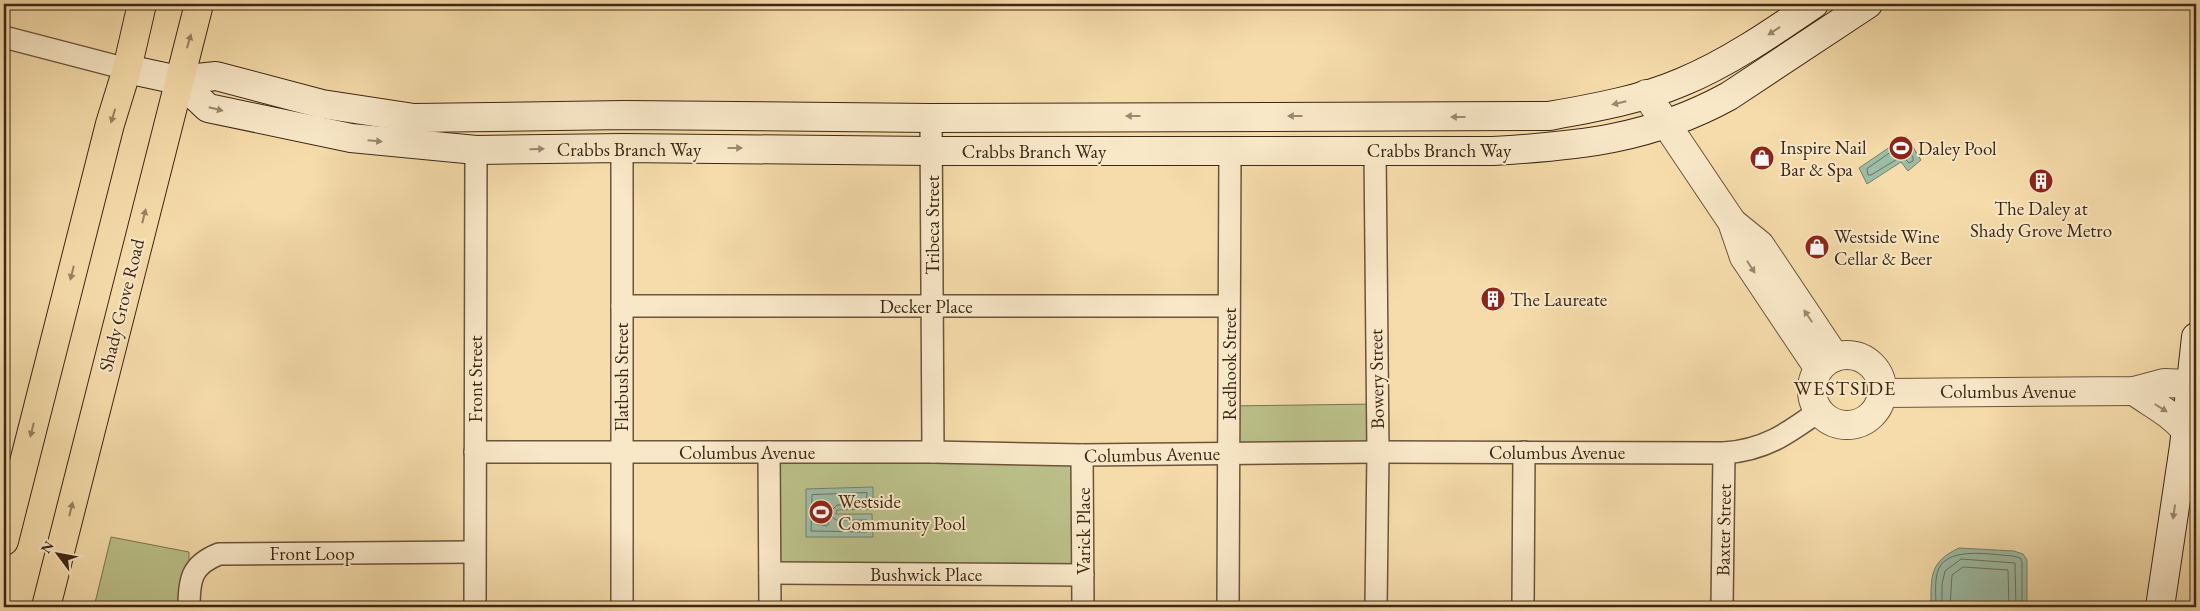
<svg xmlns="http://www.w3.org/2000/svg" width="2200" height="611" font-family="'EB Garamond',serif">
<style>
.green{fill:#bbc089;stroke:#7c744f}
.water{fill:#9dbca5;stroke:#77806b}
.lines{fill:none;stroke-linecap:round;stroke-linejoin:round}
.shore{stroke:#6d725d;stroke-width:1}
.minor-casing{stroke:#6b543a;stroke-width:24}
.tertiary-casing{stroke:#6b543a;stroke-width:30}
.secondary-casing{stroke:#3d2715;stroke-width:30}
.primary-casing{stroke:#3d2715;stroke-width:30}
.minor{stroke:#f9e8c8;stroke-width:21}
.tertiary{stroke:#f9e8c8;stroke-width:28}
.secondary{stroke:#f9e8c8;stroke-width:28}
.primary{stroke:#f6dcab;stroke-width:28}
.oneway{fill:#9b886e}
.oneway2{fill:#9a8260}
.labels{text-anchor:middle;stroke-width:4;stroke-linejoin:round;paint-order:stroke}
.poi-label{font-size:19px;fill:#3d2715;stroke:#f9e8c8;text-anchor:start}
.street-label{font-size:19px;fill:#3d2715;stroke:#f9e8c8}
.neighbourhood-label{font-size:20px;letter-spacing:1px;fill:#3d2715;stroke:#f9e8c8}
</style>
<rect width="100%" height="100%" fill="#f6dcab"/>
<filter id="stains"><feTurbulence type="fractalNoise" baseFrequency=".004" numOctaves="4"/><feColorMatrix values="0 0 0 0 .2 0 0 0 0 .09 0 0 0 0 .02 0 0 0 .5 -.17"/></filter>
<radialGradient id="worn" r=".72"><stop offset=".6" stop-color="#630" stop-opacity="0"/><stop offset="1" stop-color="#630" stop-opacity=".3"/></radialGradient>
<g class="green">
<polygon points="1377,404 1378,452 1229,453 1229,406"/>
<polygon points="772,454 1079,458 1083,575 772,571"/>
<polygon points="111,537 189,552 189,607 94,607"/>
</g>
<g class="water">
<polygon points="1906,136 1921,160 1908,171 1901,162 1867,184 1859,168"/>
<polygon points="873,487 873,509 837,510 836,514 872,514 873,537 806,537 806,489"/>
<path d="M 1959,548 L 2014,551 L 2023,554 L 2027,560 L 2027,607 L 1931,607 C 1931,577 1929,562 1959,548 Z"/>
</g>
<g class="lines">
<g class="shore">
<polygon points="1903,144 1913,157 1913,161 1909,163 1904,158 1899,158 1871,175 1868,175 1867,169"/>
<polygon points="867,493 866,504 837,505 831,511 832,517 836,520 867,520 867,532 811,531 812,495"/>
<polygon points="819,500 827,502 825,514 829,523 827,526 817,524 817,502"/>
<path d="M 1936,607 C 1936,595 1934,579 1939,568 C 1950,546 1993,555 2013,556 L 2020,558 L 2022,562 L 2022,607"/>
<polyline points="1942,607 1942,584 1945,571 1961,559 2015,563 2016,607"/>
<polyline points="1950,607 1952,575 1963,567 2008,570 2009,607"/>
</g>
<defs>
<g id="minor">
<polyline points="4,37 127,69"/>
<polyline points="931,118 933,452"/>
<polyline points="622,148 622,607"/>
<polyline points="1375,151 1378,452 1376,607"/>
<polyline points="622,306 1229,306"/>
<path d="M 475,452 L 933,452 L 1082,455 L 1378,452 L 1724,453 C 1765,450 1787,434 1819,411"/>
<polyline points="769,452 770,607"/>
<polyline points="1082,455 1083,607"/>
<polyline points="770,573 1083,575"/>
<path d="M 189,607 C 189,580 191,565 219,554 L 474,552"/>
<polyline points="475,607 476,150"/>
<polyline points="1228,607 1230,150"/>
<polyline points="1523,607 1524,452"/>
<polyline points="1722,607 1724,453"/>
</g>
<g id="tertiary">
<polyline points="1646,94 1732,222 1744,257 1819,369"/>
<polyline points="1733,223 1760,245 1835,357"/>
<circle cx="1847" cy="390" r="35"/>
<path d="M 2134,391 C 2152,404 2171,413 2185,430"/>
<polyline points="1883,393 2134,391 2164,383 2190,384"/>
</g>
<g id="secondary">
<path d="M 127,69 L 178,80 L 216,76 L 322,104 L 414,118 L 625,115 L 931,118 L 1549,116 C 1594,108 1640,100 1682,82 C 1728,63 1773,32 1814,4"/>
<path d="M 178,80 L 208,108 L 351,138 L 476,150 L 622,148 L 931,151 L 1493,151 C 1579,146 1651,139 1729,96 L 1868,4"/>
<polyline points="2160,607 2184,446 2196,337"/>
</g>
<g id="primary">
<polyline points="4,541 110,124 127,69 142,4"/>
<polyline points="46,607 199,4"/>
</g>
</defs>
<use href="#minor" class="minor-casing"/>
<use href="#tertiary" class="tertiary-casing"/>
<use href="#secondary" class="secondary-casing"/>
<use href="#primary" class="primary-casing"/>
<use href="#minor" class="minor"/>
<use href="#tertiary" class="tertiary"/>
<use href="#secondary" class="secondary"/>
<use href="#primary" class="primary"/>
</g>
<defs><path id="oneway-solid" d="M-6-.8H1V-3.2L6.5 0L1 3.2V.8H-6Z" transform="scale(1.25)"/></defs>
<g class="oneway">
<use href="#oneway-solid" transform="translate(1774 31) rotate(146)"/>
<use href="#oneway-solid" transform="translate(1619 103) rotate(167)"/>
<use href="#oneway-solid" transform="translate(216 109) rotate(14)"/>
<use href="#oneway-solid" transform="translate(1133 116) rotate(180)"/>
<use href="#oneway-solid" transform="translate(1295 116) rotate(-180)"/>
<use href="#oneway-solid" transform="translate(1458 117) rotate(-180)"/>
<use href="#oneway-solid" transform="translate(375 141) rotate(5)"/>
<use href="#oneway-solid" transform="translate(735 148)"/>
<use href="#oneway-solid" transform="translate(537 149) rotate(-1)"/>
<use href="#oneway-solid" transform="translate(1751 267) rotate(57)"/>
<use href="#oneway-solid" transform="translate(1808 316) rotate(-124)"/>
<use href="#oneway-solid" transform="translate(2161 408) rotate(32)"/>
<use href="#oneway-solid" transform="translate(2174 512) rotate(98)"/>
</g>
<g class="oneway2">
<use href="#oneway-solid" transform="translate(189 41) rotate(-74)"/>
<use href="#oneway-solid" transform="translate(113 116) rotate(107)"/>
<use href="#oneway-solid" transform="translate(144 216) rotate(-76)"/>
<use href="#oneway-solid" transform="translate(72 273) rotate(104)"/>
<use href="#oneway-solid" transform="translate(32 430) rotate(104)"/>
<use href="#oneway-solid" transform="translate(71 509) rotate(-76)"/>
</g>
<defs>
<symbol id="stadium-disc" viewBox="-11 -11 22 22"><circle r="9.5" fill="#8f2418" stroke="#f9e8c8"/><path d="M0-5a6.5 5 0 1 0 0 10a6.5 5 0 1 0 0-10ZM-3.5-1.8h7v3.6h-7Z" fill="#fff"/></symbol>
<symbol id="shop-disc" viewBox="-11 -11 22 22"><circle r="9.5" fill="#8f2418" stroke="#f9e8c8"/><path d="M-5-2.5h2.3a2.7 3.5 0 0 1 5.4 0H5L5.5 6h-11ZM-1.5-2.5h3a1.5 2.3 0 0 0-3 0Z" fill="#fff"/></symbol>
<symbol id="building-disc" viewBox="-11 -11 22 22"><circle r="9.5" fill="#8f2418" stroke="#f9e8c8"/><path d="M-4-6H4V6H1V3H-1V6H-4ZM-2.5-4.3h1.7v1.8h-1.7ZM.8-4.3h1.7v1.8H.8ZM-2.5-1h1.7V.8h-1.7ZM.8-1h1.7V.8H.8Z" fill="#fff"/></symbol>
</defs>
<g fill-rule="evenodd">
<use href="#stadium-disc" x="1887" y="134" width="28" height="28"/>
<use href="#shop-disc" x="1748" y="144" width="28" height="28"/>
<use href="#building-disc" x="2027" y="167" width="28" height="28"/>
<use href="#shop-disc" x="1803" y="233" width="28" height="28"/>
<use href="#building-disc" x="1479" y="285" width="28" height="28"/>
<use href="#stadium-disc" x="807" y="498" width="28" height="28"/>
</g>
<g class="labels">
<g class="poi-label">
<text x="1780" y="154">Inspire Nail<tspan x="1780" dy="22">Bar &amp; Spa</tspan></text>
<text x="1918" y="155">Daley Pool</text>
<text x="2041" y="215" text-anchor="middle">The Daley at<tspan x="2041" dy="22">Shady Grove Metro</tspan></text>
<text x="1834" y="243">Westside Wine<tspan x="1834" dy="22">Cellar &amp; Beer</tspan></text>
<text x="1510" y="306">The Laureate</text>
<text x="838" y="508">Westside<tspan x="838" dy="22">Community Pool</tspan></text>
</g>
<g class="street-label">
<text x="629" y="156">Crabbs Branch Way</text>
<text x="1439" y="157">Crabbs Branch Way</text>
<text x="1034" y="158">Crabbs Branch Way</text>
<text transform="translate(932 225) rotate(-90)" y="7">Tribeca Street</text>
<text transform="translate(121 305) rotate(-76)" y="7">Shady Grove Road</text>
<text x="926" y="313">Decker Place</text>
<text transform="translate(1229 364) rotate(-90)" y="7">Redhook Street</text>
<text transform="translate(621 377) rotate(-90)" y="7">Flatbush Street</text>
<text transform="translate(475 379) rotate(-90)" y="7">Front Street</text>
<text transform="translate(1376 379) rotate(-91)" y="7">Bowery Street</text>
<text x="2008" y="398">Columbus Avenue</text>
<text x="747" y="459">Columbus Avenue</text>
<text x="1557" y="459">Columbus Avenue</text>
<text transform="translate(1152 454) rotate(-1)" y="7">Columbus Avenue</text>
<text transform="translate(1723 530) rotate(-89)" y="7">Baxter Street</text>
<text transform="translate(1083 531) rotate(-90)" y="7">Varick Place</text>
<text x="312" y="560">Front Loop</text>
<text x="926" y="581">Bushwick Place</text>
</g>
<g class="neighbourhood-label">
<text x="1845" y="395">WESTSIDE</text>
</g>
</g>
<rect width="2200" height="611" fill="none" stroke="#f6dcab" stroke-width="20"/>
<rect x="5" y="5" width="2190" height="601" fill="none" stroke="#3d2715" stroke-width="2.5"/>
<rect x="10" y="10" width="2180" height="591" fill="none" stroke="#3d2715"/>
<g transform="translate(58 554) rotate(302)" stroke="#f9e8c8" stroke-width="4" paint-order="stroke">
<path d="M0-4L9 19L0 12L-9 19Z" fill="#3d2715"/>
<text y="-8" font-size="14" font-weight="bold" text-anchor="middle" fill="#3d2715">N</text>
</g>
<rect width="100%" height="100%" filter="url(#stains)"/>
<rect width="100%" height="100%" fill="url(#worn)"/>
</svg>
